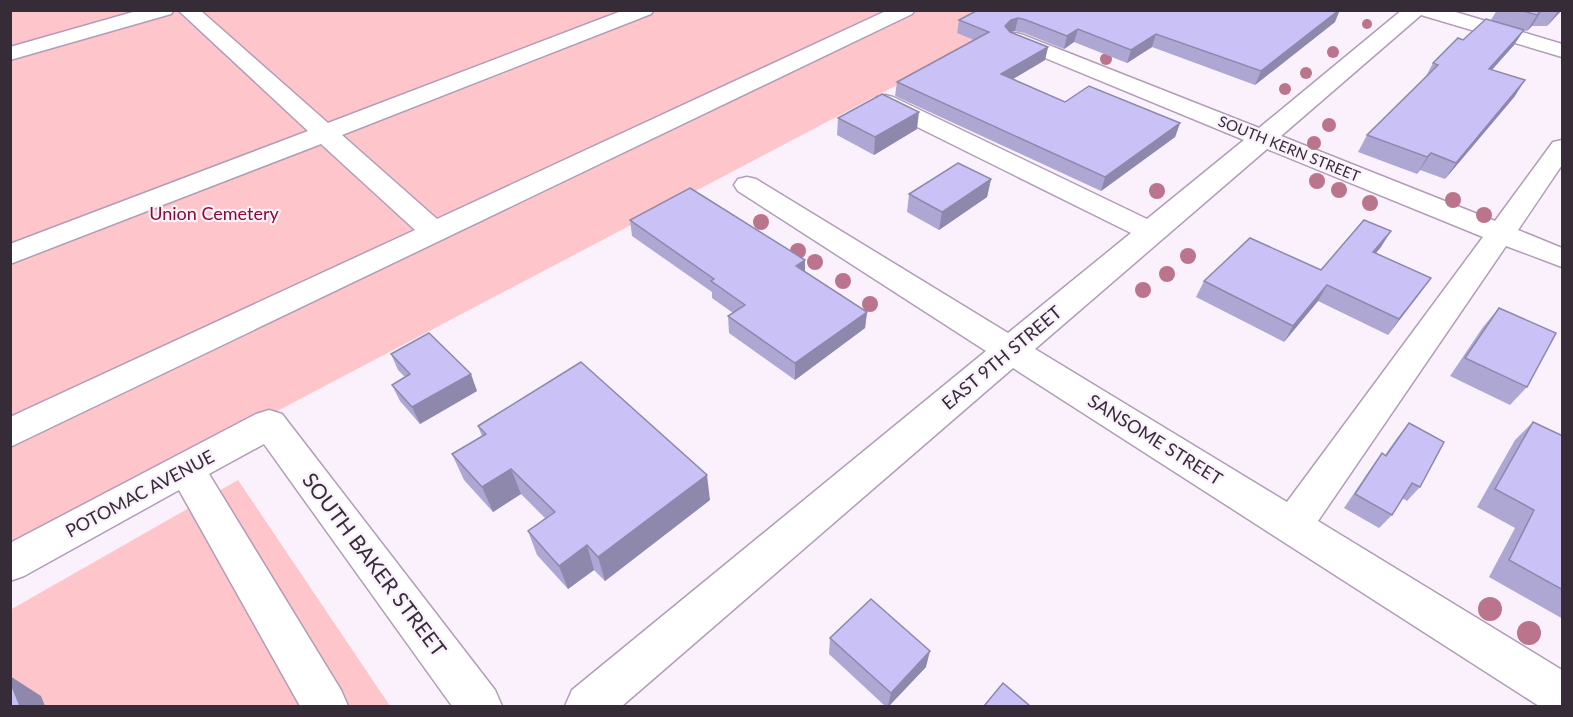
<svg xmlns="http://www.w3.org/2000/svg" width="1573" height="717" font-family="Lato,sans-serif">
<style>
.green{fill:#fec6ca}
.lines{fill:none;stroke-linecap:round;stroke-linejoin:round}
.minor-casing{stroke:#b29cb8;stroke-width:3}
.minor{fill:#fff;fill-rule:evenodd}
.tree{fill:#ba748b}
.wall{fill:#aea7d4}
.shaded-wall{fill:#8d88ac}
.building{fill:#cac2f6;stroke:#8d88ac;stroke-width:1.5}
.labels{text-anchor:middle;stroke-width:4.5;stroke-linejoin:round;paint-order:stroke}
.far-street-label{font-size:15px;fill:#352c37;stroke:#faf1fd}
.park-label{font-size:18px;fill:#860e2e;stroke:#faf1fd}
.street-label{font-size:18px;fill:#352c37;stroke:#faf1fd}
.near-street-label{font-size:21px;fill:#352c37;stroke:#faf1fd}
</style>
<rect width="100%" height="100%" fill="#faf1fd"/>
<g class="green">
<polygon points="11,11 1038,11 11,551"/>
<polygon points="238,480 390,706 11,706 10,610"/>
</g>
<g class="lines">
<defs>
<g id="minor">
<polygon points="140,10 174,10 171,14 10,60 10,47"/>
<polygon points="178,10 200,10 328,123 624,10 654,10 651,14 342,135 437,219 888,10 915,10 912,14 10,447 10,417 415,230 321,144 10,264 10,244 308,131"/>
<path d="M 1402,10 L 1449,10 L 1562,44 L 1562,57 L 1421,15 L 1281,136 L 1495,221 L 1553,142 L 1562,140 L 1562,165 L 1518,230 L 1562,248 L 1562,267 L 1506,246 L 1318,521 L 1562,670 L 1562,706 L 1539,706 L 1013,368 L 622,706 L 565,706 L 572,690 L 986,351 L 738,191 L 734,185 L 738,179 L 747,177 L 756,179 L 1008,333 L 1131,233 L 877,107 L 873,102 L 877,97 L 885,95 L 893,97 L 1147,219 L 1244,140 L 1009,43 L 1005,39 L 1009,35 L 1016,33 L 1023,35 L 1259,128 ZM 1267,149 L 1483,237 L 1287,502 L 1035,349 Z"/>
<polygon points="269,410 282,414 495,690 502,706 452,706 264,444 209,474 341,690 348,706 300,706 179,490 24,576 10,581 10,543 256,414"/>
</g>
</defs>
<use href="#minor" class="minor-casing"/>
<use href="#minor" class="minor"/>
</g>
<g class="tree">
<circle cx="1367" cy="24" r="5"/>
<circle cx="1333" cy="52" r="6"/>
<circle cx="1106" cy="59" r="6"/>
<circle cx="1306" cy="73" r="6"/>
<circle cx="1285" cy="89" r="6"/>
<circle cx="1329" cy="125" r="7"/>
<circle cx="1314" cy="143" r="7"/>
<circle cx="1317" cy="181" r="8"/>
<circle cx="1339" cy="190" r="8"/>
<circle cx="1157" cy="191" r="8"/>
<circle cx="1453" cy="200" r="8"/>
<circle cx="1370" cy="203" r="8"/>
<circle cx="1484" cy="215" r="8"/>
<circle cx="761" cy="222" r="8"/>
<circle cx="798" cy="251" r="8"/>
<circle cx="1188" cy="256" r="8"/>
<circle cx="815" cy="262" r="8"/>
<circle cx="1167" cy="274" r="8"/>
<circle cx="843" cy="281" r="8"/>
<circle cx="1143" cy="290" r="8"/>
<circle cx="870" cy="304" r="8"/>
<circle cx="1490" cy="609" r="12"/>
<circle cx="1529" cy="633" r="12"/>
</g>
<g class="wall">
<polygon points="978,10 1335,22 1255,85 1152,47 1127,63 1074,42 1064,49 1024,33 1015,31 1011,32 1048,47 1045,60 1013,79 1065,102 1180,123 1175,137 1101,191 895,96 897,82 974,40 957,33 959,20"/>
<polygon points="1497,10 1562,10 1547,26 1532,26 1527,31 1524,30 1514,45 1492,70 1515,96 1445,179 1420,170 1417,174 1358,152 1367,135 1425,78 1433,63 1463,40 1491,20"/>
<polygon points="838,118 917,129 874,155 837,135"/>
<polygon points="991,179 987,197 939,230 907,212 909,194"/>
<polygon points="630,220 805,272 867,312 865,328 795,380 729,333 728,316 733,313 712,298 712,292 632,236"/>
<polygon points="1381,247 1376,253 1420,293 1388,335 1318,301 1284,342 1196,297 1204,281 1321,270"/>
<polygon points="1499,308 1527,387 1510,405 1450,376 1483,327"/>
<polygon points="391,354 477,391 420,424 400,401 392,385 405,377 398,370"/>
<polygon points="1533,422 1563,436 1563,619 1489,577 1515,528 1477,507 1515,440"/>
<polygon points="1409,423 1420,487 1407,501 1402,498 1392,515 1379,528 1344,508 1371,468 1382,453 1385,455 1397,438"/>
<polygon points="478,426 710,500 605,581 594,570 568,589 537,555 528,531 545,518 521,494 493,512 464,480 452,454 482,436"/>
<polygon points="830,638 926,667 889,706 885,706 829,654"/>
</g>
<g class="shaded-wall">
<polygon points="1339,10 1340,10 1335,22 1255,85 1261,71"/>
<polygon points="1542,10 1532,26 1527,31 1537,15"/>
<polygon points="1562,10 1547,26 1558,11"/>
<polygon points="1018,18 1015,31 1008,33 1005,26 1011,20"/>
<polygon points="1078,29 1074,42 1064,49 1067,36"/>
<polygon points="1524,30 1514,45 1479,84 1489,69"/>
<polygon points="1156,34 1152,47 1127,63 1131,50"/>
<polygon points="1048,47 1045,60 998,88 1001,74"/>
<polygon points="1525,80 1515,96 1445,179 1456,163"/>
<polygon points="919,112 917,129 874,155 875,137"/>
<polygon points="1180,123 1175,137 1101,191 1105,177"/>
<polygon points="1431,153 1420,170 1417,174 1427,157"/>
<polygon points="991,179 987,197 939,230 942,212"/>
<polygon points="1391,231 1381,247 1363,268 1373,252"/>
<polygon points="805,260 805,276 796,266"/>
<polygon points="1431,278 1420,293 1388,335 1399,319"/>
<polygon points="1327,285 1318,301 1284,342 1293,326"/>
<polygon points="867,312 865,328 795,380 795,363"/>
<polygon points="471,374 477,391 420,424 412,407"/>
<polygon points="511,469 521,494 493,512 482,487"/>
<polygon points="707,475 710,500 605,581 598,557"/>
<polygon points="587,545 594,570 568,589 559,566"/>
<polygon points="930,651 926,667 889,706 888,706 891,693"/>
<polygon points="10,676 41,696 45,706 20,706 10,681"/>
</g>
<g class="building">
<polygon points="978,10 1339,10 1261,71 1156,34 1131,50 1078,29 1067,36 1026,20 1018,18 1011,20 1005,26 1010,32 1048,47 1001,74 1065,102 1089,86 1180,123 1105,177 897,82 989,32 959,20"/>
<polygon points="1520,10 1541,10 1537,15"/>
<polygon points="1486,19 1524,30 1489,69 1525,80 1456,163 1431,153 1427,157 1367,135 1438,65 1433,63 1458,38 1463,40"/>
<polygon points="882,94 919,112 875,137 838,118"/>
<polygon points="958,163 991,179 942,212 909,194"/>
<polygon points="690,188 805,260 796,266 867,312 795,363 728,316 745,305 711,281 714,279 630,220"/>
<polygon points="1364,220 1391,231 1373,252 1431,278 1399,319 1327,285 1293,326 1204,281 1250,238 1321,270"/>
<polygon points="1499,308 1556,333 1527,387 1465,358"/>
<polygon points="429,333 471,374 412,407 392,385 410,374 391,354"/>
<polygon points="581,362 707,475 598,557 587,545 559,566 528,531 555,512 511,469 482,487 452,454 486,434 478,426"/>
<polygon points="1533,422 1563,436 1563,590 1509,560 1534,510 1495,489"/>
<polygon points="1409,423 1444,442 1420,487 1412,483 1392,515 1355,494 1382,453 1386,456"/>
<polygon points="871,599 930,651 891,693 830,638"/>
<polygon points="10,681 20,706 10,706"/>
<polygon points="1003,683 1030,706 984,706"/>
</g>
<g class="labels">
<g class="far-street-label">
<text transform="translate(1289 149) rotate(22)" y="5">SOUTH KERN STREET</text>
</g>
<g class="park-label">
<text x="214" y="220">Union Cemetery</text>
</g>
<g class="street-label">
<text transform="translate(1002 358) rotate(-40)" y="6">EAST 9TH STREET</text>
<text transform="translate(1155 440) rotate(32)" y="6">SANSOME STREET</text>
<text transform="translate(140 494) rotate(-28)" y="6">POTOMAC AVENUE</text>
</g>
<g class="near-street-label">
<text transform="translate(374 565) rotate(53)" y="7">SOUTH BAKER STREET</text>
</g>
</g>
<rect width="1573" height="717" fill="none" stroke="#352c37" stroke-width="24"/>
</svg>
